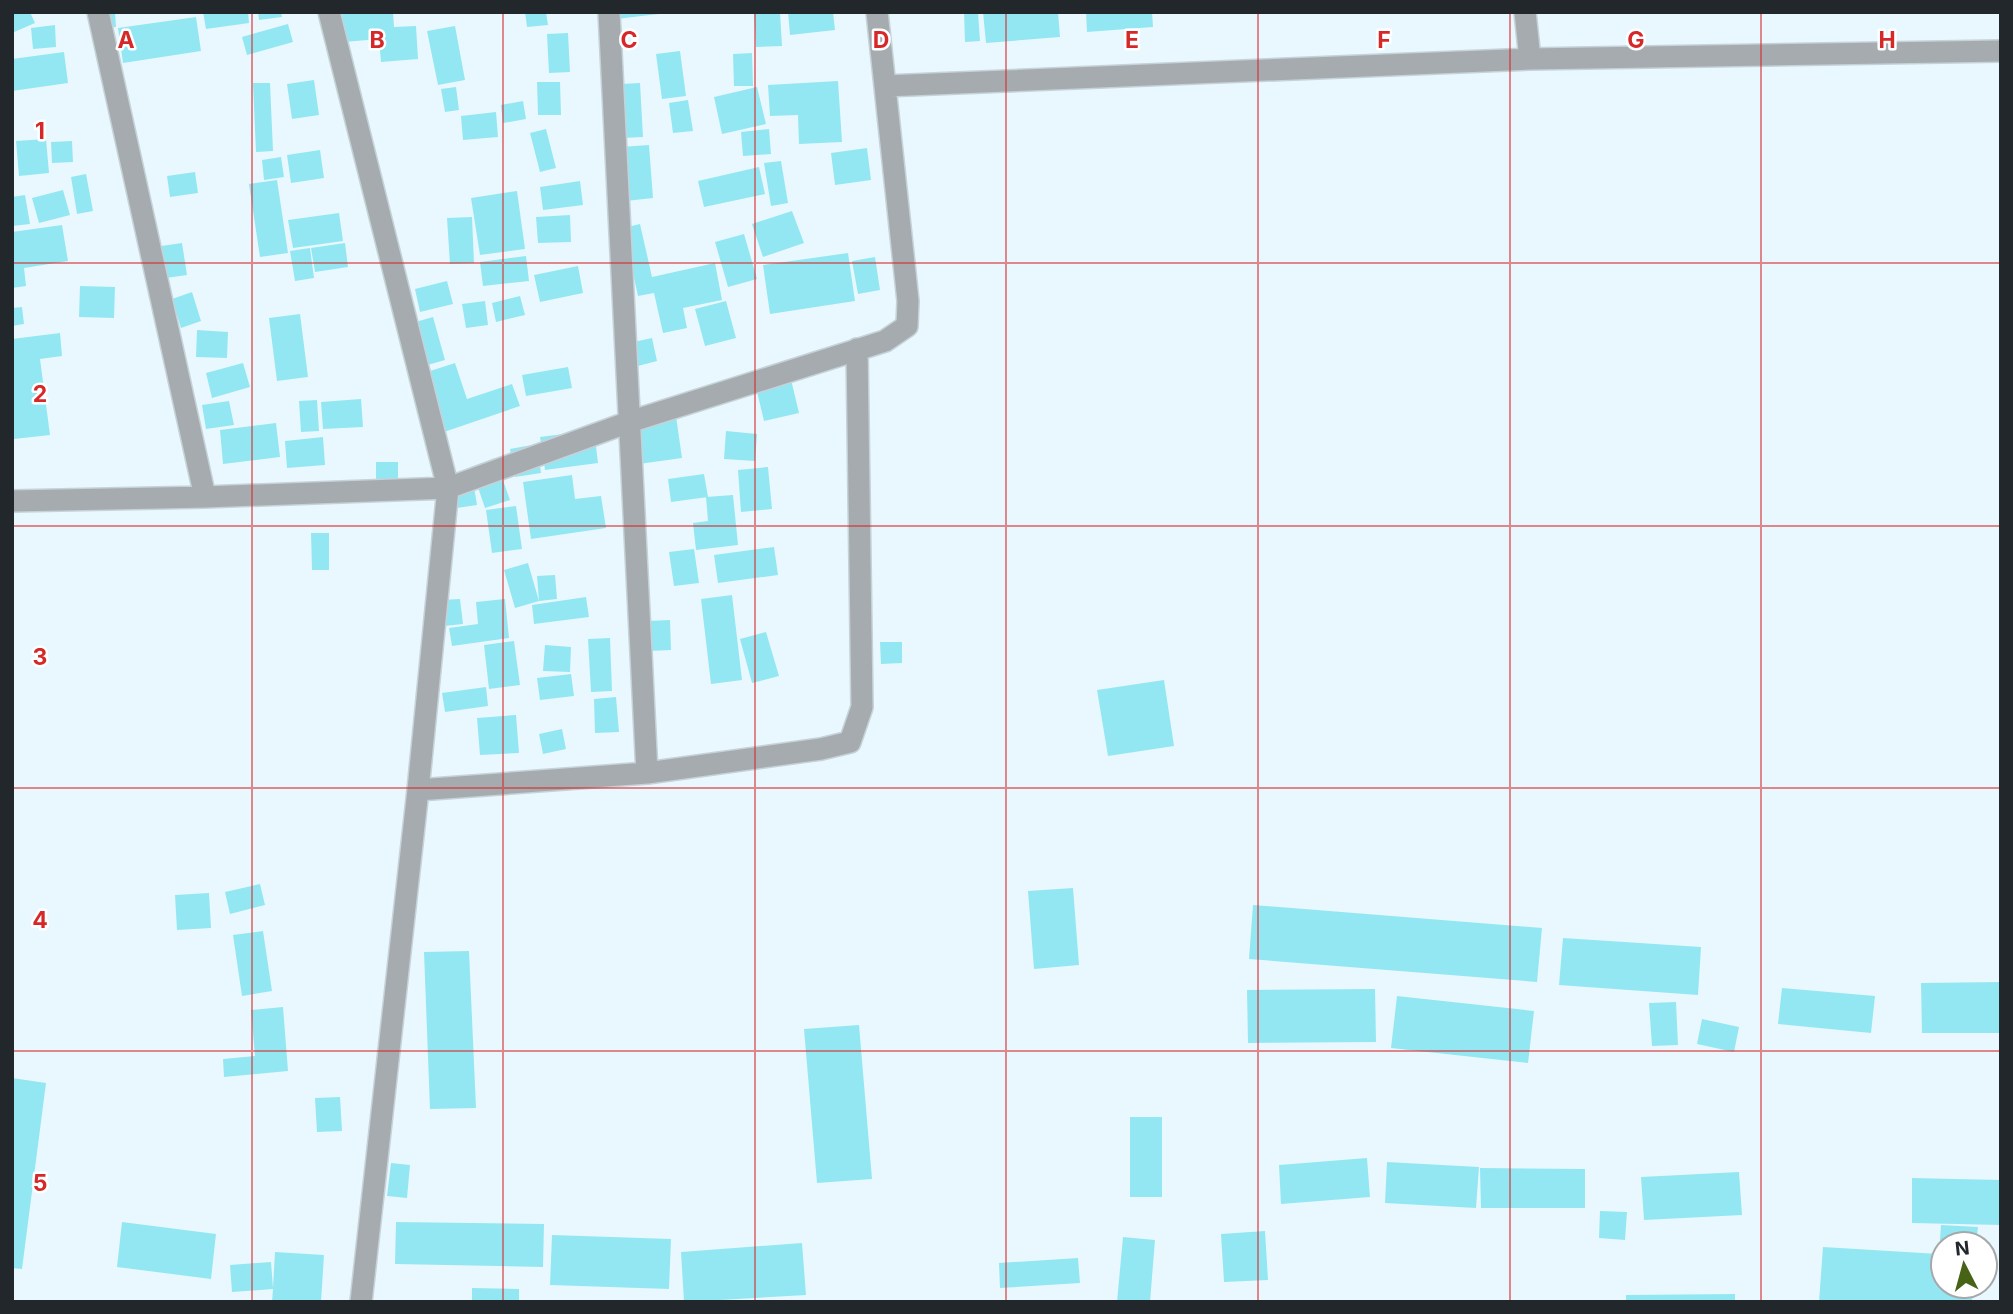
<svg xmlns="http://www.w3.org/2000/svg" width="2013" height="1314" font-family="Inter,sans-serif">
	<style>
		.building { fill: #93e7f2 }
		.lines { fill: none; stroke-linecap: round; stroke-linejoin: round }
		.street-casing { stroke: #c5d2d8; stroke-width: 24 }
		.street { stroke: #a6abb0; stroke-width: 21 }
		.grid { fill: none; stroke: #d62828; stroke-width: 2; stroke-opacity: 0.55 }
		.grid-label { font-size: 23px; text-anchor: middle; font-weight: bold; fill: #d62828; stroke: #fff; stroke-width: 5; stroke-linejoin: round; paint-order: stroke }
	</style>
	<rect width="100%" height="100%" fill="#e9f8fe"/>
	<path class="building" d="M12,12H30L35,23L12,33Z
		M91,12H115L116,27L93,29Z
		M203,12H248L249,23L206,29Z
		M258,12H281L282,17L259,20Z
		M325,12H355V14L393,12L394,27L416,26L418,59L381,62L379,39L344,42L342,14L325,16Z
		M525,12H546L548,25L527,27Z
		M615,12H659V14L616,19Z
		M754,12H780L782,46L756,47Z
		M788,12H833L835,30L790,35Z
		M964,12H978L980,41L965,42Z
		M983,12H1058L1060,37L986,43Z
		M1086,12H1152L1153,27L1087,32Z
		M196,17L201,51L123,63L118,28Z
		M288,24L293,42L247,55L242,37Z
		M55,25L56,47L33,49L31,28Z
		M455,26L465,80L438,85L427,31Z
		M568,33L570,72L549,73L547,34Z
		M680,51L686,96L662,99L656,54Z
		M64,52L68,83L12,91V59Z
		M752,53L753,86H734L733,54Z
		M314,80L319,115L292,119L287,84Z
		M838,81L842,142L799,144L798,115L770,116L768,85Z
		M537,82H560L561,115H538Z
		M253,83H270L273,151L256,152Z
		M640,83L643,137L623,138L620,84Z
		M456,87L459,110L445,112L441,89Z
		M757,87L766,124L722,134L714,97Z
		M688,100L693,131L673,133L669,103Z
		M523,101L526,119L503,123L501,105Z
		M496,112L498,137L463,140L461,116Z
		M546,129L556,168L540,172L530,133Z
		M769,129L771,154L743,156L741,132Z
		M46,139L49,173L19,176L16,141Z
		M72,141L73,162L52,163L51,142Z
		M649,145L653,198L626,201L621,147Z
		M867,148L871,180L835,185L831,153Z
		M320,150L324,178L291,183L287,155Z
		M281,157L284,177L264,180L262,160Z
		M781,161L788,203L771,206L764,163Z
		M759,167L765,194L704,207L698,181Z
		M195,172L198,193L170,197L167,176Z
		M86,174L93,211L77,214L71,177Z
		M277,180L288,253L260,257L249,184Z
		M580,181L583,205L543,210L540,187Z
		M63,190L70,215L39,223L32,198Z
		M517,191L525,249L480,255L471,198Z
		M25,195L30,224L12,226V197Z
		M792,211L804,243L763,257L752,224Z
		M339,213L343,241L293,248L288,220Z
		M570,215L571,242L538,243L536,217Z
		M472,217L474,263L450,264L447,218Z
		M640,224L652,277L715,263L722,300L683,308L687,328L663,333L654,293L638,296L623,228Z
		M62,225L68,261L24,268L26,286L12,288V232Z
		M744,234L757,279L728,287L715,242Z
		M182,243L187,275L166,278L161,246Z
		M345,243L348,267L315,272L311,248Z
		M310,248L314,278L295,281L290,251Z
		M848,253L855,301L770,314L763,265Z
		M526,256L529,281L483,286L480,262Z
		M875,257L880,290L858,294L852,261Z
		M578,266L583,293L540,302L534,275Z
		M447,281L453,304L420,312L415,289Z
		M80,286L115,287L114,318L79,317Z
		M192,292L201,321L181,328L172,299Z
		M520,296L525,315L496,322L492,303Z
		M485,301L488,325L466,328L462,304Z
		M726,301L736,338L705,346L695,309Z
		M22,307L24,324L12,326V308Z
		M300,314L308,377L277,381L269,318Z
		M433,317L445,360L424,366L412,323Z
		M197,330L228,332L227,358L196,357Z
		M60,333L62,356L40,359L50,435L14,439L12,426V339Z
		M652,338L657,361L634,367L629,343Z
		M243,363L250,387L212,398L206,373Z
		M455,363L467,399L512,384L520,406L444,432L424,373Z
		M568,367L572,388L526,396L522,375Z
		M789,371L799,413L764,421L754,379Z
		M361,399L363,427L323,429L321,402Z
		M317,400L319,431L301,432L299,401Z
		M229,401L234,425L206,429L202,405Z
		M674,402L682,458L639,464L632,407Z
		M276,423L280,457L223,464L220,430Z
		M594,430L598,463L545,470L540,437Z
		M726,431L757,434L755,461L724,459Z
		M323,437L325,465L287,468L285,441Z
		M537,444L541,473L515,477L510,449Z
		M495,458L510,500L485,508L471,467Z
		M376,462H398V481L376,482Z
		M768,467L772,509L741,512L738,470Z
		M472,474L477,505L443,510Z
		M704,474L708,497L671,502L668,479Z
		M572,475L575,499L601,496L606,528L531,539L523,482Z
		M733,495L738,545L696,550L693,523L708,521L706,497Z
		M516,506L522,549L492,553L486,510Z
		M311,533H329V570H312Z
		M774,547L778,575L718,583L714,555Z
		M694,549L699,583L674,586L669,552Z
		M528,563L539,601L515,608L504,570Z
		M555,575L557,599L539,601L537,576Z
		M732,595L742,680L711,684L701,599Z
		M586,597L589,617L534,624L532,605Z
		M460,599L463,624L444,626L441,600Z
		M505,599L509,638L452,646L449,628L478,624L476,602Z
		M670,620L671,650L649,651L647,621Z
		M766,632L779,676L752,683L740,639Z
		M610,638L612,691L591,692L588,639Z
		M514,641L520,685L489,689L484,645Z
		M880,642H902V663L881,664Z
		M545,645L571,647L570,672L543,671Z
		M571,674L574,696L540,700L537,678Z
		M1164,680L1174,746L1108,756L1097,690Z
		M486,687L488,706L445,712L442,693Z
		M616,697L619,732L595,733L594,699Z
		M516,715L519,753L480,755L477,718Z
		M562,729L566,749L543,754L539,734Z
		M260,884L265,905L230,914L225,892Z
		M1073,888L1079,965L1034,969L1028,891Z
		M209,893L211,928L177,930L175,895Z
		M1253,905L1542,928L1537,982L1249,959Z
		M263,931L272,991L242,996L233,935Z
		M1563,938L1701,947L1698,995L1559,985Z
		M469,951L476,1108L430,1109L424,952Z
		M2001,982V1033H1922L1921,983Z
		M1782,988L1875,996L1871,1033L1778,1024Z
		M1375,989L1376,1042L1248,1043L1247,990Z
		M1397,996L1534,1011L1528,1063L1391,1048Z
		M1676,1002L1678,1045L1652,1046L1649,1003Z
		M283,1007L288,1071L224,1077L223,1059L255,1056L251,1010Z
		M1702,1019L1739,1027L1734,1052L1697,1044Z
		M859,1025L872,1179L817,1183L804,1029Z
		M12,1078L46,1083L22,1269L12,1268Z
		M340,1097L342,1131L317,1132L315,1098Z
		M1130,1117H1162V1197H1130Z
		M1367,1158L1370,1197L1281,1204L1279,1165Z
		M1387,1162L1479,1167L1476,1208L1385,1203Z
		M391,1163L410,1165L407,1198L387,1196Z
		M1480,1168L1585,1169V1208H1481Z
		M1739,1172L1742,1215L1644,1220L1641,1177Z
		M1912,1178L2001,1180V1225L1912,1223Z
		M1600,1211L1627,1212L1625,1240L1599,1238Z
		M122,1222L216,1234L211,1279L117,1267Z
		M396,1222L544,1224L543,1267L395,1264Z
		M1941,1225L1978,1227L1976,1244H1943V1286H1973L1972,1302H1819L1823,1247L1939,1254Z
		M1265,1231L1268,1280L1224,1282L1221,1234Z
		M552,1235L671,1239L669,1289L550,1285Z
		M1123,1237L1155,1240L1150,1302H1117Z
		M802,1243L806,1295L684,1302L681,1252Z
		M275,1252L324,1255L321,1302H272L273,1289L232,1292L230,1265L271,1262L273,1288Z
		M1078,1258L1080,1283L1000,1288L999,1263Z
		M472,1288L519,1289V1302H472Z
		M1735,1294V1302H1626V1295Z"/>
	<g class="lines">
		<defs>
			<path id="street" d="M98,12L205,497
				M329,12L448,488L418,790L361,1302
				M609,12L647,773
				M1525,12L1530,59
				M885,86L1530,59L2001,51
				M12,501L205,497L448,488L629,422L885,341L907,326L908,301L877,12
				M418,790L647,773L821,749L850,742L862,707L857,349"/>
		</defs>
		<use href="#street" class="street-casing"/>
		<use href="#street" class="street"/>
	</g>
	<path class="grid" d="M252,12V1302M503,12V1302M755,12V1302M1006,12V1302M1258,12V1302M1510,12V1302M1761,12V1302M12,263H2001M12,526H2001M12,788H2001M12,1051H2001"/>
	<g class="grid-label">
		<text x="126" y="48">A</text>
		<text x="377" y="48">B</text>
		<text x="629" y="48">C</text>
		<text x="881" y="48">D</text>
		<text x="1132" y="48">E</text>
		<text x="1384" y="48">F</text>
		<text x="1636" y="48">G</text>
		<text x="1887" y="48">H</text>
		<text x="40" y="139">1</text>
		<text x="40" y="402">2</text>
		<text x="40" y="665">3</text>
		<text x="40" y="928">4</text>
		<text x="40" y="1191">5</text>
	</g>
	<rect width="2013" height="1314" fill="none" stroke="#21272a" stroke-width="28"/>
	<g transform="translate(1964 1265) rotate(354)"><circle r="33" fill="#ffffff" stroke="#a6a9aa" stroke-width="2"/>
	<path d="M0-5L12 26L0 18L-12 26Z" fill="#466316"/>
	<text y="-10" font-size="19" font-weight="bold" text-anchor="middle" fill="#21272a">N</text>
	</g>
</svg>
